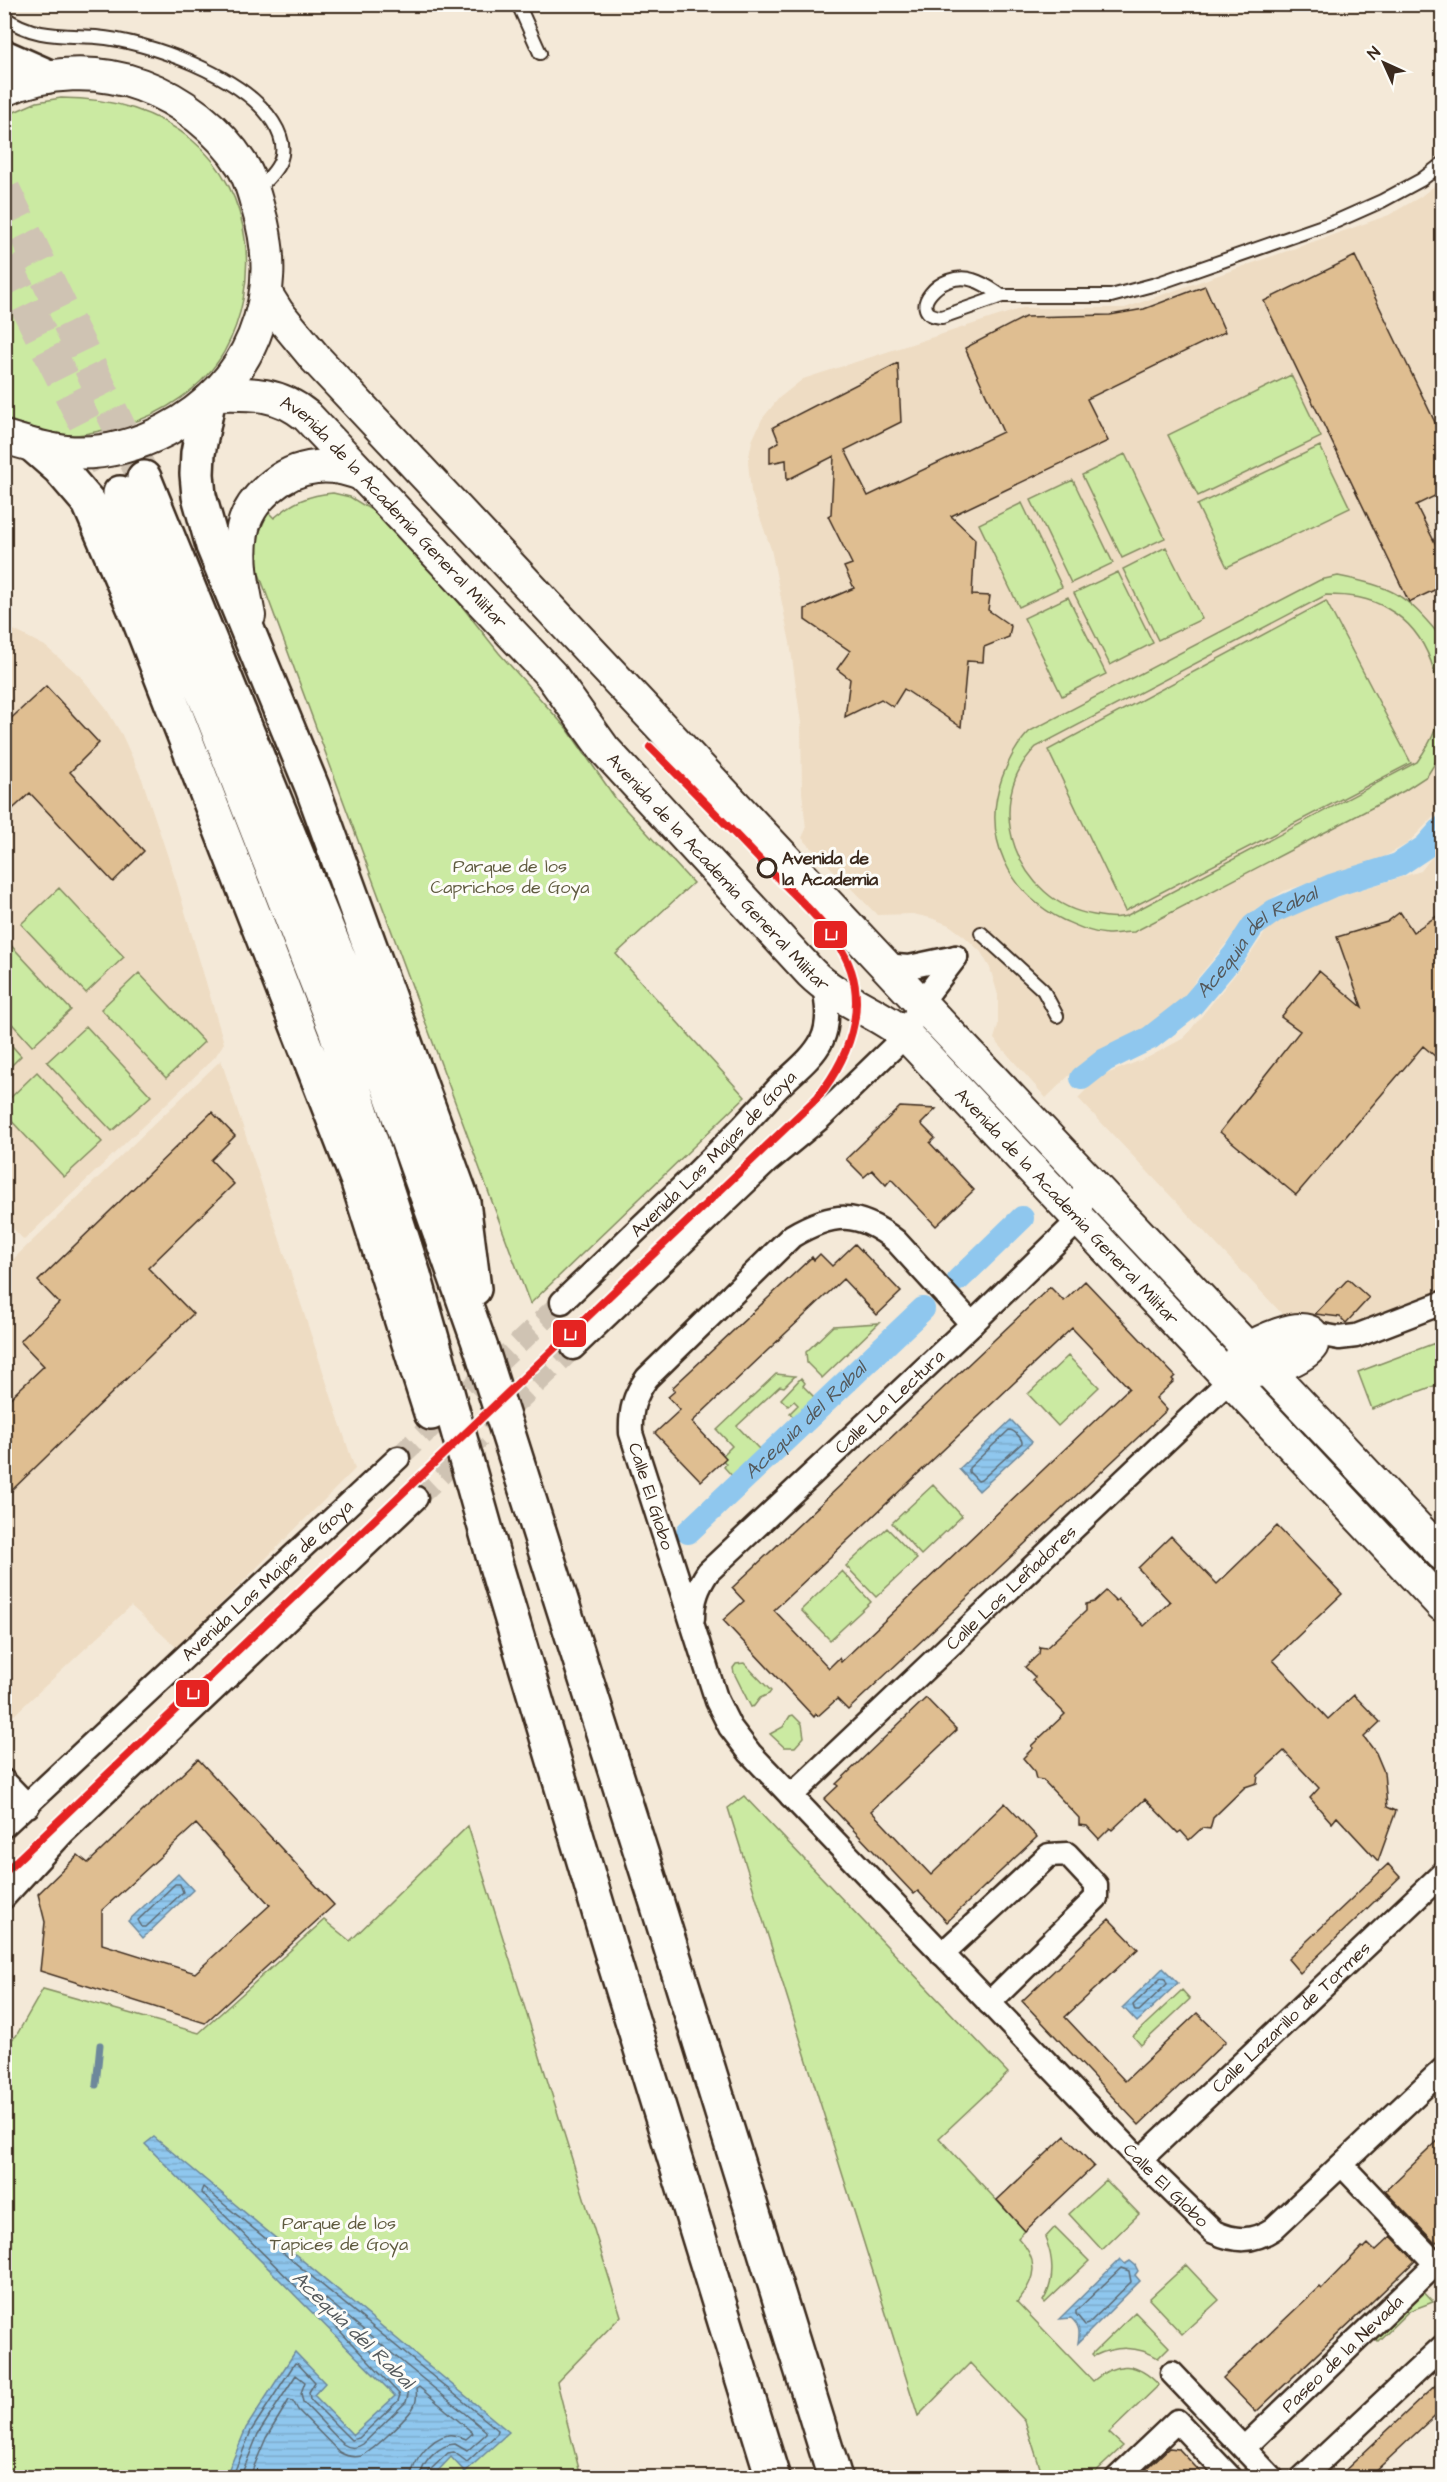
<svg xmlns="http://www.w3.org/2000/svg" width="1447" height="2482" font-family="'Architects Daughter',sans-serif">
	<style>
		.built { fill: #eedcc3 }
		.green { fill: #cbeaa2; stroke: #838a60; stroke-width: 1.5; fill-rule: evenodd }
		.water { fill: url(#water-rules); stroke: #6d889b; stroke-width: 1.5 }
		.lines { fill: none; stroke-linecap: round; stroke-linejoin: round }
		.shore { stroke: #5d6971; stroke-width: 1.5 }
		.stream { stroke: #6d889b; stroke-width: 7 }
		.canal { stroke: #8fc7ee; stroke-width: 24 }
		.building { fill: #dfbe91; stroke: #3b2a1e; stroke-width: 1.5; fill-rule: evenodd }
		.street-tunnel { stroke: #cfc3b3; stroke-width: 22; stroke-dasharray: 22 11; stroke-linecap: butt }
		.highway-tunnel { stroke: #cfc3b3; stroke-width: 33; stroke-dasharray: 33 16; stroke-linecap: butt }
		.lane-casing { stroke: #3b2a1e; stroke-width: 16 }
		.street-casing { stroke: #3b2a1e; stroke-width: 27 }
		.secondary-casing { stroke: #3b2a1e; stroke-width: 36 }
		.highway-casing { stroke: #3b2a1e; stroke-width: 38 }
		.lane { stroke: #fdfcf7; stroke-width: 12 }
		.street { stroke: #fdfcf7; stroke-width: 22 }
		.secondary { stroke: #fdfcf7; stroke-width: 32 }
		.highway { stroke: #fdfcf7; stroke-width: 33 }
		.tram-1-casing { stroke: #fdfcf7; stroke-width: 12 }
		.tram-1 { stroke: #e52422; stroke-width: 8 }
		.stop-dot { fill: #fdfcf7; stroke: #3b2a1e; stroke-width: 3 }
		.labels { text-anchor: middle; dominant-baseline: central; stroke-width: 6; stroke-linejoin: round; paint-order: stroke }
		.street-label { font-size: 18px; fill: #3b2a1e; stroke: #fdfcf7 }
		.stop-label { font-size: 18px; font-weight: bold; fill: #3b2a1e; stroke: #fdfcf7; text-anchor: start }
		.park-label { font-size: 18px; fill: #5f5a3f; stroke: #fdfcf7 }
		.water-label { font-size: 20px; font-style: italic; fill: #54595c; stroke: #fdfcf7 }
		.line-badge { stroke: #fdfcf7; stroke-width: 2 }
		.badge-label { font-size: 16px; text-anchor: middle; font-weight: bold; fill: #fff }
	</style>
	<defs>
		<pattern id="water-rules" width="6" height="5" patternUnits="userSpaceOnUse" patternTransform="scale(1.5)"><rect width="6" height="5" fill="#8fc7ee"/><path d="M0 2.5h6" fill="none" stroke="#7cabcc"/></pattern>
	</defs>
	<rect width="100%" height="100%" fill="#f4e9d8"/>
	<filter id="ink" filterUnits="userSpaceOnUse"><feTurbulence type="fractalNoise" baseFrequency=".0167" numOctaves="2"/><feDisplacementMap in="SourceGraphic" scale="12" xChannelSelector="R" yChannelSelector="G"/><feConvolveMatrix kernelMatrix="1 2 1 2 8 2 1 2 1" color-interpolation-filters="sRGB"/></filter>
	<g filter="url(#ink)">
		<path class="built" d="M1442,180V808L1407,844L1373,863L1284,891L1253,911L1195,981L1180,1004L1148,1031L1081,1064L1046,1098L994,1039L998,1025V995L990,968L981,952L964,936L949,925L931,918L913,914L877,915L802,838L806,829L802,792L801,723L790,643L771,549L751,492L748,462L752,441L762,419L779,398L803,379L1023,308H1125L1389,215L1420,197Z
			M4,625L45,646L81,677L104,705L122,735L142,779L176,881L224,1043L215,1057L24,1240L4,1219Z
			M1442,844V1290L1349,1326L1286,1318L1078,1098L1099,1077L1149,1057L1184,1038L1245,962L1271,924L1317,903L1421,871Z
			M221,1060L355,1469L177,1648L131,1606L14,1715L5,1706V1267Z"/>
		<path class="green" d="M61,98C110,98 154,109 192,140C254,191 261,285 224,352C204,387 162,415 124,425C108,429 91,434 75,435C52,435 26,426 4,418L5,116L37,102Z
			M1291,375L1321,437L1198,496L1168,435Z
			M1320,446L1350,508L1227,567L1197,505Z
			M1125,454L1165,538L1122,558L1082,475Z
			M1073,480L1113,563L1071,583L1031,500Z
			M333,493L350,497L383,517L445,585L499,653L568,730L616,799L693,883L616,954L745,1097L530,1304L258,571L255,543L268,512L274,518C293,502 308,495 333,493Z
			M1022,503L1062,587L1019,607L979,524Z
			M1166,547L1202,619L1158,640L1123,569Z
			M1118,572L1153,643L1110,665L1074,593Z
			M1338,576C1393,587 1404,593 1440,636L1442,642V752L1427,776L1404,791L1134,932C1125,932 1116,934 1107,934C1091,933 1077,926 1063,920C1009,893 981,837 1002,778C1009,760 1016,745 1030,731L1320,580ZM1326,595C1348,595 1369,597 1388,609C1429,632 1446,686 1435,730C1431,742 1424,752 1417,762L1126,916C1116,919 1104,917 1094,915C1017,903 980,803 1036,747Z
			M1068,597L1106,674L1062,696L1024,618Z
			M1326,601L1411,763L1125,911L1048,750Z
			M59,888L124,957L86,993L21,924Z
			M6,940L71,1010L32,1046L5,1016Z
			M139,973L204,1042L166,1078L101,1009Z
			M86,1026L151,1096L112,1131L47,1062Z
			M5,1038L21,1056L5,1072Z
			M37,1072L102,1142L64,1177L5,1114V1103Z
			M879,1323L822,1378L807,1363L806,1352L833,1326Z
			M1435,1343L1442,1364V1383L1372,1409L1358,1372Z
			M1068,1356L1099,1387L1058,1426L1028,1394Z
			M776,1374L795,1376L784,1387L780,1386L737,1426L760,1450L733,1477L724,1467L726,1464L723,1460V1455L732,1446L717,1430Z
			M801,1378L805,1383L803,1386L815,1398L794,1418L790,1413L798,1405L794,1401L788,1406L781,1399Z
			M933,1485L962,1516L921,1555L892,1523Z
			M887,1528L917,1559L876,1597L846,1566Z
			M842,1571L871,1602L830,1640L801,1610Z
			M744,1663L771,1691L769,1694L760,1698L754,1706L751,1707L734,1673L733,1668L736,1664Z
			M793,1715L802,1724L804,1737L795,1747H784L770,1734L783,1727L790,1716Z
			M744,1796L1008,2073L939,2138L1025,2231L1018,2238C1040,2260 1036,2280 1017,2302L1093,2381C1117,2360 1137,2362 1159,2385L1109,2433L1123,2446L1090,2477H1043L1025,2421L970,2363L918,2416L728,1808Z
			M468,1826L621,2316L557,2382L581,2477L5,2478V2045L16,2036L43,1989L199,2033L324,1920L350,1941Z
			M1182,1990L1190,1999L1141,2045L1133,2036Z
			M1106,2180L1139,2214L1102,2250L1069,2214Z
			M1055,2227L1089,2261L1045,2303L1043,2301C1055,2282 1054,2258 1045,2238Z
			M1186,2265L1219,2300L1182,2334L1149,2299Z
			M1420,2288L1433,2302L1409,2311L1378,2341L1371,2335Z
			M1135,2312L1169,2347L1158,2358C1138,2345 1115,2346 1094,2356L1092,2354Z"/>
		<path class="water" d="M1011,1420L1032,1442L979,1491L959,1469Z
			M178,1874L193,1890L143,1938L128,1921Z
			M1163,1968L1178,1983L1137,2022L1123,2007Z
			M154,2137L509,2432L465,2472L451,2457L432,2477H226L246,2428L295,2352L325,2383L314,2395L353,2435L395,2396L145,2144Z
			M1120,2259L1125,2264L1130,2261L1135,2265L1138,2271L1135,2275L1140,2281L1078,2343C1080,2332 1080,2326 1071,2318L1059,2319Z"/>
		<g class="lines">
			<path class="shore" d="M1009,1430C1014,1430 1022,1438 1022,1443L981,1480L978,1481L969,1472V1468Z
				M175,1884H180L183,1892L146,1927H142L138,1920Z
				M1161,1978L1165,1979L1167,1984L1139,2011H1135L1133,2005Z
				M1121,2268L1129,2271L1131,2282L1088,2324L1085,2325L1076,2314V2311Z
				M232,2478L251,2431L295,2363L298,2364L315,2382L309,2392L310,2399L351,2440L359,2438L398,2401L400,2395L325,2315L201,2192L203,2187L498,2430L497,2434L467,2462L454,2452L448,2453L429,2471L428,2478
				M240,2478L258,2434L296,2375L305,2382L301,2393L303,2402L343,2444C350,2449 356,2449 363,2444L406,2402L408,2395L405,2387L324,2304L326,2299L486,2431V2434L467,2451L455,2444C440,2444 421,2463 420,2478
				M249,2478L266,2438L289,2400L293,2401L298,2410L339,2452C346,2456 353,2458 361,2456C372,2452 407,2418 413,2408C417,2402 417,2396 416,2389L419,2387L473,2433L466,2439C460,2437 455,2434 448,2435C431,2438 412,2462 411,2478"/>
			<path class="stream" d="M96,2085L100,2045"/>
			<g class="canal">
				<path id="s1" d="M1082,1078L1105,1060L1150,1038L1191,1006L1234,955L1253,926L1274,911L1331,886L1398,865L1425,847L1442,828"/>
				<path d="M959,1279L1022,1218"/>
				<path id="s2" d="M688,1532L923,1309"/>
			</g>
		</g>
		<path class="building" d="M1355,256L1443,439V492L1416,505L1443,559V586L1409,602L1264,301Z
			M1205,286L1225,332L1087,399L1108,441L951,516L975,539L972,595L990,596L988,610L1011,626L1009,637L984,647L983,662L967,661L961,727L904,689L893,707L881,699L845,717L850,679L837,669L850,651L805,620V609L854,588L844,567L852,564L828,516L831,514L834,456L787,480L786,460L770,463V447L779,442L773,427L898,363L901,422L845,450L868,496L1003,432L965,348L1025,317L1110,315L1144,309Z
			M46,686L99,743L70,772L144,851L113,882L30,793L4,817V725Z
			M1400,912L1413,932L1443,912V1063L1423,1046L1296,1195L1220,1132L1300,1031L1281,1017L1319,971L1362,1007L1337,937L1387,922Z
			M900,1107L936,1109L921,1124L935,1138L930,1143L974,1190L936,1226L891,1179L886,1185L872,1170L864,1177L846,1159Z
			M212,1112L235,1136L211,1160L234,1184L148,1268L193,1314L4,1498V1404L44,1366L20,1341L59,1303L38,1281Z
			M855,1244L901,1292L877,1315L843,1279L692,1422L726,1458L701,1481L655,1433L680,1410L668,1397L675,1391L672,1388L812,1257L814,1260L820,1254L832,1266Z
			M1348,1279L1369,1298L1346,1323L1340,1317L1315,1314Z
			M1085,1281L1175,1376L1172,1379L1174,1381L1156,1398L1167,1410L848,1710L837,1699L818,1716L816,1714L814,1717L723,1620L744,1601L732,1588L1050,1287L1064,1301ZM1072,1328L1129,1388L841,1662L839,1658L829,1668L774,1610Z
			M1277,1526L1342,1594L1273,1660L1328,1719L1354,1695L1380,1722L1364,1737L1376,1753L1384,1772L1387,1807L1396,1811L1378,1861L1337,1817L1332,1823L1310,1798L1319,1788L1284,1751L1258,1775L1257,1783L1245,1787L1213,1818L1210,1829L1202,1828L1189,1840L1181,1831L1178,1833L1145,1799L1112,1830L1110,1828L1099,1839L1087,1826L1079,1825V1818L1043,1780L1036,1779L1034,1771L1023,1758L1033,1748L1031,1746L1065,1714L1032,1680L1035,1677L1025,1667L1039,1654L1040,1647L1046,1648L1086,1611V1604L1094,1602L1106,1591L1116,1601L1118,1599L1144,1626L1170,1602L1138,1568L1171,1536L1217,1584Z
			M926,1698L957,1730L871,1811L931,1875L1005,1803L1037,1837L947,1922L918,1891L914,1894L824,1799L838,1786L836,1784Z
			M198,1759L334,1905L205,2023L40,1971L45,1922L38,1894L78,1855L88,1863ZM196,1824L270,1905L195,1973L102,1944V1910Z
			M1388,1864L1400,1877L1300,1973L1288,1959Z
			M1109,1919L1138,1949L1065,2017L1125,2081L1197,2013L1226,2041L1139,2125L1022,2001Z
			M1065,2136L1094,2166L1025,2231L997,2200Z
			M1443,2136V2236L1435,2243L1385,2191Z
			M1391,2236L1415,2261L1256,2412L1223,2378L1319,2287L1321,2289L1362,2247L1364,2248L1368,2244L1375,2251Z
			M1443,2378V2408L1368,2478H1337Z
			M1169,2448L1179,2449L1206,2478H1137Z"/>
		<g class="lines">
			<path class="street-tunnel" d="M398,1458L562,1302
				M416,1498L573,1348"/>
			<path class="highway-tunnel" d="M4,190L144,478
				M4,261L120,493"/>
			<defs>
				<path id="lane" d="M518,4L540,53
					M4,17C33,38 62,35 96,37C148,41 244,76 273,122C293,153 279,170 255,191
					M1002,296C993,290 984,283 973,280C939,269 904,315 942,317L1002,296H1111L1156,284L1337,221L1382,201L1421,180L1442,164
					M981,933L1043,990L1057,1016"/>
				<g id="street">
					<path d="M883,965L909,967L956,957"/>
					<path id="s3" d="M562,1302C634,1232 709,1165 776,1090C791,1074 812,1060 822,1040C830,1023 827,1003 824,986"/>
					<path id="s4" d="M972,1324L896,1241C858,1210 833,1212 792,1236L647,1378C634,1396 630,1411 631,1433L717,1701L730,1727L750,1753L1140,2160L1214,2232C1236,2242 1253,2242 1273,2229L1442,2070"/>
					<path d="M1311,1333L1339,1338L1356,1336L1442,1303"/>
					<path d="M573,1348L767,1162L819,1119L906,1035L920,1004L956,957"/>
					<path id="s5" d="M693,1618C693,1599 698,1587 708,1572L972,1324L1079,1220L1086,1176"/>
					<path d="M4,1781L28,1806"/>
					<path id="s6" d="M791,1796L1230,1380"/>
					<path id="s7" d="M4,1826L398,1458"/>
					<path d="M4,1897L63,1833L416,1498"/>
					<path d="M942,1954L1049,1855L1067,1854L1096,1885V1898L989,2003"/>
					<path id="s8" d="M1140,2160L1442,1874"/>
					<path d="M1342,2165L1436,2264"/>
					<path d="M1172,2373L1272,2478"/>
					<path id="s9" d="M1244,2448L1442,2258"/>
					<path d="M1117,2478L1177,2421L1231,2478"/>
					<path d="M1302,2478L1442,2347"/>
				</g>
				<g id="secondary">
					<path d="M4,90C46,71 98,69 141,85C182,100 219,129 242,165C250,177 254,194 258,208C286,298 250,386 166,430C135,446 101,455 66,452C45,450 25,443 4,437"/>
					<path d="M266,294L278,313L316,359C690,759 1065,1157 1442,1554"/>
					<path id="s10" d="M217,394C252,393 279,393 307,416L551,675L604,749L811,973C838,1000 876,1011 906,1035L1442,1605"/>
					<path d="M249,616C244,589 237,561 242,533C247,500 282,470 316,467C333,465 346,469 361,474"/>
					<path d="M1237,1366C1240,1360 1242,1353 1248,1350C1260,1341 1299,1323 1311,1333L1312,1345C1304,1358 1263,1374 1248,1371"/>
				</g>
				<path id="highway" d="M4,57L47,76
					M208,402L198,453L197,474L199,496L213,546L312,787L463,1202L474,1289
					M35,447L59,468L89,503L138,617L357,1179L431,1413
					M144,478L369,1032L482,1351L657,1903L835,2478
					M120,493L211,712L335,1029L414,1275L496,1566L609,1945L773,2478"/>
			</defs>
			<use href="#lane" class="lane-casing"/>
			<use href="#street" class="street-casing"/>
			<use href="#secondary" class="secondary-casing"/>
			<use href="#highway" class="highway-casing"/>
			<use href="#lane" class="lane"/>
			<use href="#street" class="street"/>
			<use href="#secondary" class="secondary"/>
			<use href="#highway" class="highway"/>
			<defs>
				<path id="tram-1" d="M4,1873L817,1098C853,1053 873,994 837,943C817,914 789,890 765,865C727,825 689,786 650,747"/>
			</defs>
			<use href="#tram-1" class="tram-1-casing"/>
			<use href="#tram-1" class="tram-1"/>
		</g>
	</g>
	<circle class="stop-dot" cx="767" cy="868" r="9"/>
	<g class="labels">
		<g class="street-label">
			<text stroke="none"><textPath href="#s10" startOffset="224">Avenida de la Academia General Militar</textPath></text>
			<text stroke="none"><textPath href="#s10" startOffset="710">Avenida de la Academia General Militar</textPath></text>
			<text stroke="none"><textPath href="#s3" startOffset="212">Avenida Las Majas de Goya</textPath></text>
			<text stroke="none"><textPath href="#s10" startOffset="1196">Avenida de la Academia General Militar</textPath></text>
			<text stroke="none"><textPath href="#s5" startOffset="298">Calle La Lectura</textPath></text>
			<text stroke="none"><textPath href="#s4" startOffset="554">Calle El Globo</textPath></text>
			<text stroke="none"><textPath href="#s7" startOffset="360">Avenida Las Majas de Goya</textPath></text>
			<text stroke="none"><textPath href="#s6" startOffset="303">Calle Los Leñadores</textPath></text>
			<text stroke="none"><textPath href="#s8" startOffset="208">Calle Lazarillo de Tormes</textPath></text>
			<text stroke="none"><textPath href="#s4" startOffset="1431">Calle El Globo</textPath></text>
			<text stroke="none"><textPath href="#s9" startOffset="136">Paseo de la Nevada</textPath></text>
		</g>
		<g class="stop-label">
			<text x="782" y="858">Avenida de<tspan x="782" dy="21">la Academia</tspan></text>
		</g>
		<g class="park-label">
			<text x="510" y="866">Parque de los<tspan x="510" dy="21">Caprichos de Goya</tspan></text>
			<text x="339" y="2223">Parque de los<tspan x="339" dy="21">Tapices de Goya</tspan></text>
		</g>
		<g class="water-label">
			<text stroke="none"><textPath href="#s1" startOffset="225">Acequia del Rabal</textPath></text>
			<text stroke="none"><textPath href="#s2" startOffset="162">Acequia del Rabal</textPath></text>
			<text transform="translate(353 2330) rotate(44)">Acequia del Rabal</text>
		</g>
	</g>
	<g class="line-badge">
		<rect x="813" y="920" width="35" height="29" rx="6" fill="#e52422"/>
		<rect x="552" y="1319" width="35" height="29" rx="6" fill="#e52422"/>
		<rect x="175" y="1679" width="35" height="29" rx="6" fill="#e52422"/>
	</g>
	<g class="badge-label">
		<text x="831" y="940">L1</text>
		<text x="570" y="1340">L1</text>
		<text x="193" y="1699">L1</text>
	</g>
	<rect width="1447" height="2482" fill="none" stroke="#fdfcf7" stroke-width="24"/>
	<rect x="12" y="12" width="1423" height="2458" fill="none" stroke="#3b2a1e" stroke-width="2" filter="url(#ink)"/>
	<g transform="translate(1384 63) rotate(315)" stroke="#fdfcf7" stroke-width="4.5" paint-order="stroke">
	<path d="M0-4.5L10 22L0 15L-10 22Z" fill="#3b2a1e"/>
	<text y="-9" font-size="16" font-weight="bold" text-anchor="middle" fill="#3b2a1e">N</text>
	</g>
</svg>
